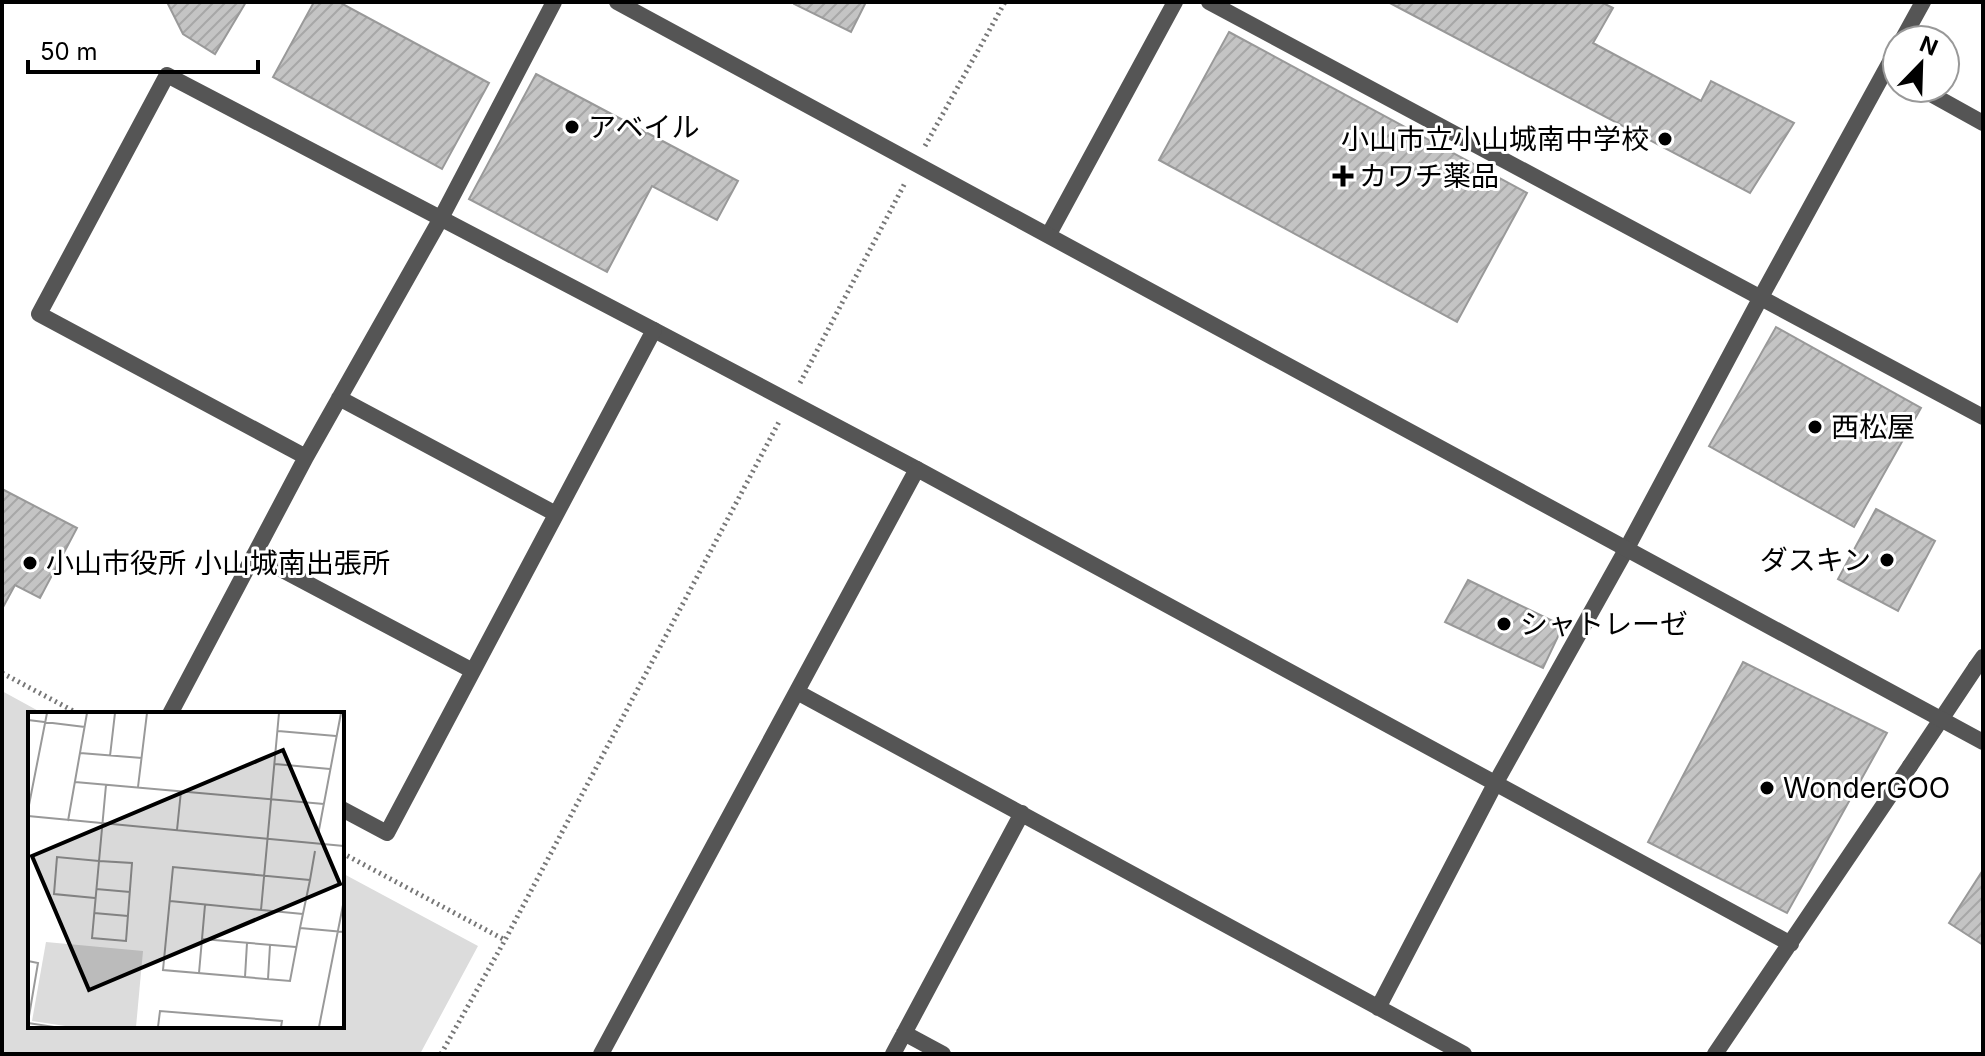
<svg xmlns="http://www.w3.org/2000/svg" width="1985" height="1056" font-family="Inter,'Noto Sans JP',sans-serif">
	<style>
		.green { fill: #dcdcdc }
		.building { fill: url(#building-hatch); stroke: #999; stroke-width: 2 }
		.lines { fill: none; stroke-linecap: round; stroke-linejoin: round }
		.path { stroke: #777; stroke-width: 5; stroke-dasharray: 2 4; stroke-linecap: butt }
		.service { stroke: #555; stroke-width: 16 }
		.minor { stroke: #555; stroke-width: 16 }
		.tertiary { stroke: #555; stroke-width: 16 }
		.poi-dot { fill: #000; stroke: #fff; stroke-width: 3 }
		.labels { text-anchor: middle; dominant-baseline: central; stroke-width: 6; stroke-linejoin: round; paint-order: stroke }
		.poi-label { font-size: 28px; fill: #000; stroke: #fff; text-anchor: start }
		.inset-road { fill: none; stroke: #999; stroke-width: 2 }
		.view { fill: #000; fill-opacity: 0.15; stroke: #000; stroke-width: 4 }
		.inset-edge { fill: none; stroke: #000; stroke-width: 4 }
	</style>
	<defs>
		<pattern id="building-hatch" width="6" height="6" patternUnits="userSpaceOnUse" patternTransform="scale(2)"><rect width="6" height="6" fill="#c4c4c4"/><path d="M-1 1l2-2M0 6l6-6M5 7l2-2" fill="none" stroke="#a7a7a7"/></pattern>
	</defs>
	<rect width="100%" height="100%" fill="#fff"/>
	<path class="green" d="M2,691L44,714H30V1026H342V873L478,946L420,1054H2Z"/>
	<path class="building" d="M167,2H246L215,54L183,34Z
		M314,2H339L489,83L442,169L273,77Z
		M794,2H866L851,32L794,4Z
		M1388,2H1601L1613,8L1593,43L1701,101L1711,81L1794,123L1750,193Z
		M1229,32L1527,193L1457,322L1159,160Z
		M536,74L738,181L717,220L652,186L607,272L469,199Z
		M1776,327L1921,408L1854,527L1709,446Z
		M2,489L77,528L40,598L15,585L2,609Z
		M1876,509L1935,541L1898,611L1838,579Z
		M1468,580L1563,626L1543,668L1445,622Z
		M1743,662L1887,733L1787,913L1648,842Z
		M1983,870V945L1949,923Z"/>
	<g class="lines">
		<path class="path" d="M925,146L1005,2
			M800,383L905,183
			M2,673L79,714
			M342,853L505,940
			M441,1054L505,940L780,420"/>
		<path class="service" d="M654,330L917,469
			M1910,766L1976,667"/>
		<path class="minor" d="M1209,2L1983,417
			M1902,40L1923,2
			M1920,88L1983,123
			M1049,234L1175,2
			M339,398L556,514
			M306,457L39,314L167,75L654,330L387,833L342,809
			M254,555L473,671
			M1976,667L1983,657
			M797,692L1464,1054
			M170,714L306,457L440,220L554,2
			M1378,1008L1495,784L1627,548L1761,297L1897,49
			M904,1033L943,1054
			M601,1054L917,469L1791,944
			M893,1054L1022,813
			M1715,1054L1910,766"/>
		<path class="tertiary" d="M617,2L1983,742"/>
	</g>
	<g class="poi-dot">
		<circle cx="572" cy="127" r="8"/>
		<circle cx="1665" cy="139" r="8"/>
		<path d="M1339 164h8v8h8v8h-8v8h-8v-8h-8v-8h8z"/>
		<circle cx="1815" cy="427" r="8"/>
		<circle cx="1887" cy="560" r="8"/>
		<circle cx="30" cy="563" r="8"/>
		<circle cx="1504" cy="624" r="8"/>
		<circle cx="1767" cy="788" r="8"/>
	</g>
	<g class="labels">
		<g class="poi-label">
			<text x="588" y="127">アベイル</text>
			<text x="1649" y="139" text-anchor="end">小山市立小山城南中学校</text>
			<text x="1359" y="176">カワチ薬品</text>
			<text x="1831" y="427">西松屋</text>
			<text x="1871" y="560" text-anchor="end">ダスキン</text>
			<text x="46" y="563">小山市役所 小山城南出張所</text>
			<text x="1520" y="624">シャトレーゼ</text>
			<text x="1783" y="788">WonderGOO</text>
		</g>
	</g>
	<g transform="translate(28 712)">
		<rect width="316" height="316" fill="#fff"/>
		<path d="M18,230L115,239L108,315H44L4,309Z" fill="#dcdcdc"/>
		<path class="inset-road" d="M0,8L57,15M250,19L308,24M52,41L114,46M82,44L87,1M247,52L302,57M47,70L296,92M110,75L119,1M0,98L19,1M0,104L316,134M40,109L59,1M149,118L153,79M290,123L313,1M282,168L145,155L135,258L262,269L272,216L282,168L287,139M68,177L102,180M67,186L26,182L29,145L71,149L104,151L98,229L64,226L71,149L78,73M142,189L275,202M233,198L251,1M66,201L100,204M272,216L316,220M174,227L268,235M0,249L10,251L0,310M171,261L177,193M217,265L219,231M240,267L242,233M0,311L26,315M130,315L132,299L254,309L253,315M291,315L316,188"/>
		<path class="view" d="M255,38L312,172L61,278L4,144Z"/>
		<rect width="316" height="316" class="inset-edge"/>
	</g>
	<rect width="1985" height="1056" fill="none" stroke="#000000" stroke-width="8"/>
	<g transform="translate(1921 64) rotate(23)"><circle r="38" fill="#ffffff" stroke="#999999" stroke-width="2"/>
	<path d="M0-6L14 30L0 20L-14 30Z" fill="#000000"/>
	<text y="-12" font-size="22" font-weight="bold" text-anchor="middle" fill="#000000">N</text>
	</g>
	<path d="M28 60v12h230v-12" fill="none" stroke="#000000" stroke-width="4"/>
	<text x="40" y="60" font-size="24" fill="#000000" stroke="#ffffff" stroke-width="6" paint-order="stroke">50 m</text>
</svg>
